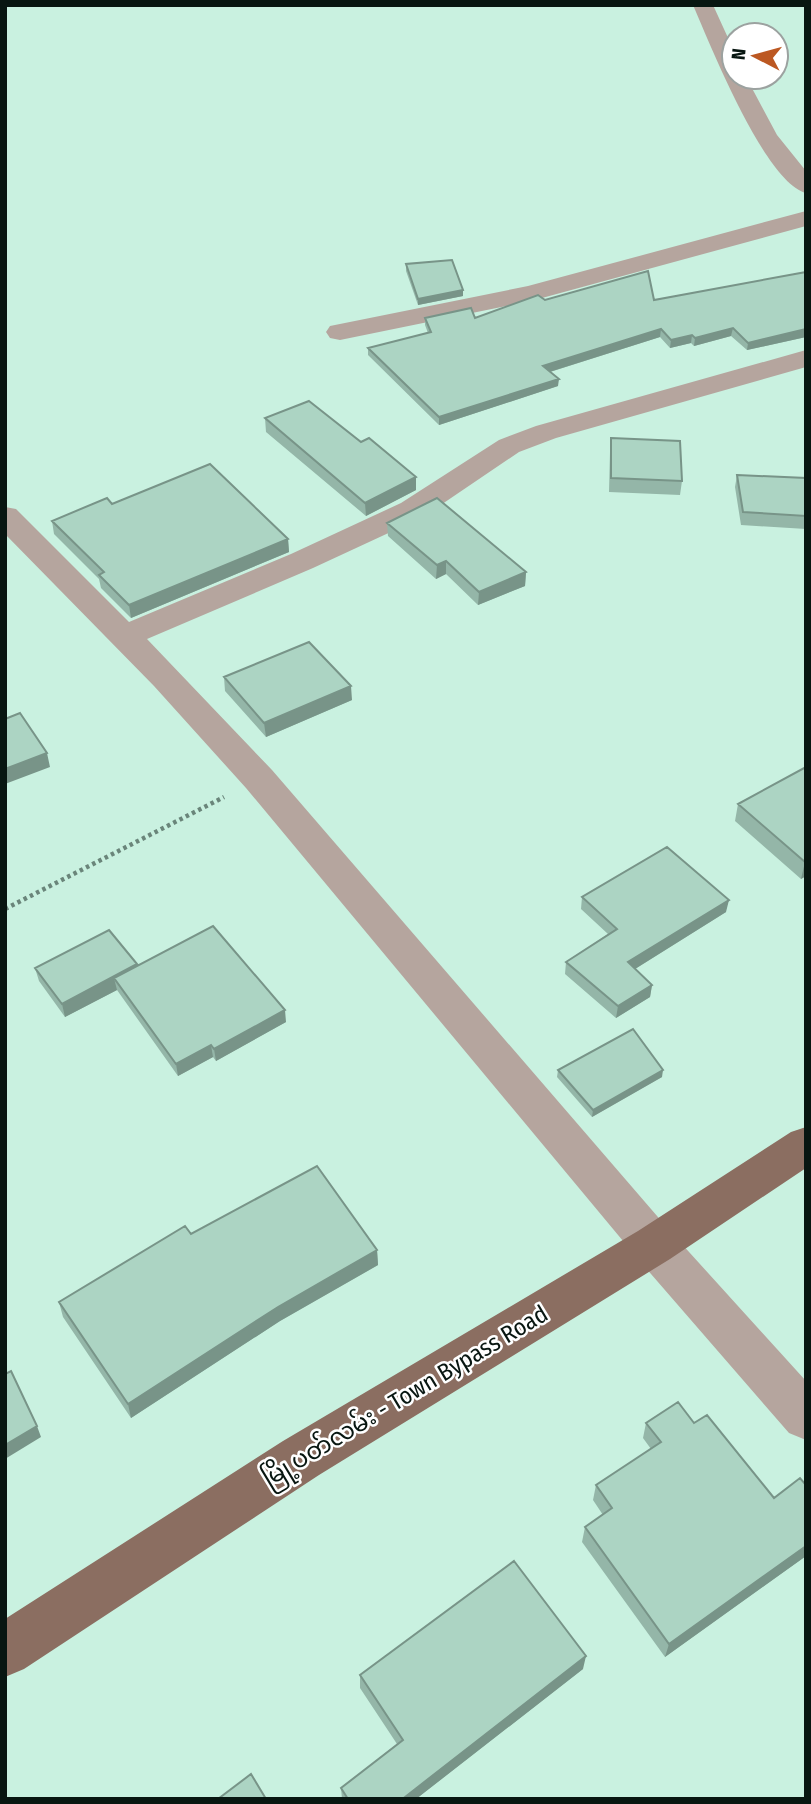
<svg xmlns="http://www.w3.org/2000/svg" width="811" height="1804" font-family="'Fira Sans Condensed','Noto Sans Myanmar',sans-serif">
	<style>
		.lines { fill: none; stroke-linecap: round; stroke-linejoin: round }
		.path { stroke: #6a857a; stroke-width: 4.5; stroke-dasharray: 3.5 3.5; stroke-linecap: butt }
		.minor { fill: #b5a59e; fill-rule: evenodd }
		.major { fill: #8b6e61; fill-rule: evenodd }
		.wall { fill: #94b6a8 }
		.shaded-wall { fill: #789488 }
		.building { fill: #acd4c3; stroke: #789488; stroke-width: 2 }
		.labels { text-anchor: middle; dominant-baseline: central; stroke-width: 5; stroke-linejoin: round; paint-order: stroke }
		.near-street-label { font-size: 24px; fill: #081611; stroke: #fff }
	</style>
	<rect width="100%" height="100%" fill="#c9f1e0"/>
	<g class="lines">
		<path class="path" d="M5,909L224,797"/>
		<path class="minor" d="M693,5H713L734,51V77H746L777,135L806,171V193C765,183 710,44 693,5Z
			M806,211V226L531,301L340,340L330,338L326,332L330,326L528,286Z
			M806,350V367L556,438L519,452L423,517L313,568L147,639L272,770L670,1231L806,1381V1440L789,1433L638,1259L246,788L154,686L5,534V507L16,509L129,622L291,554L401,503L499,440L536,426Z"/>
		<path class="major" d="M806,1127V1168L670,1259L319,1475L24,1669L5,1677V1619L283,1441L638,1231L791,1132Z"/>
	</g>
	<path class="wall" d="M406,264L463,296L418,305L406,271Z
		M806,272V337L747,350L731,336L694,346L691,343L670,348L660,337L550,372L558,386L439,425L368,355V348L428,333L425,325V318H475L545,300H654Z
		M265,418L361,442L416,477V490L366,516L266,432Z
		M611,438L682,481L680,495L609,492L610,452Z
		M737,475L806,478V529L741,525L735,487Z
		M112,504L288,539L289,552L131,618L101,588L99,579L54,534L52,521Z
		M387,523L526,572L525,586L478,605L446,574L436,579L388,536Z
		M224,677L352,700L266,737L225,691Z
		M806,767V876L801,879L735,821L738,804Z
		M582,897L726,912L635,969L652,985L650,997L616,1018L565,974L566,962L608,934L581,909Z
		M137,964L138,966L286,1022L216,1061L213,1057L178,1076L117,990L65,1017L39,981L35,968Z
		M558,1070L662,1077L592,1117L557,1077Z
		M191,1234L377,1250L378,1265L280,1321L131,1418L63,1317L59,1302Z
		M646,1423H694L774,1498L806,1485V1556L665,1657L582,1542L585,1527L603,1515L593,1500L596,1485L651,1449L643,1438Z
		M583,1669L416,1799H342L341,1788L397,1744L360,1688V1675Z"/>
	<path class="shaded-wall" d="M463,290V296L418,305V299Z
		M733,328L731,336L694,346L695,338Z
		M661,329L660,337L543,374V366Z
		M806,329V337L747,350L748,343Z
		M692,335L691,343L670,348L671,340Z
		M559,379L558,386L439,425V417Z
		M416,477V490L366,516L365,503Z
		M288,539L289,552L131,618L129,605Z
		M446,561V574L436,579L437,565Z
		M526,572L525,586L478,605L479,592Z
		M351,686L352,700L266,737L264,723Z
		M47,753L50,767L5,784V769Z
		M805,862L806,876L801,879Z
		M729,900L726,912L627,974L628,962Z
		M137,964L140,978H114L117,990L65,1017L62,1004Z
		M652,985L650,997L616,1018L618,1006Z
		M285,1010L286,1022L216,1061L214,1049Z
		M211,1045L213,1057L178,1076L176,1064Z
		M663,1070L662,1077L592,1117L593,1110Z
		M377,1250L378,1265L280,1321L131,1418L128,1404L278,1307Z
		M37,1426L41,1437L5,1459V1445Z
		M806,1546V1556L665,1657L669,1644Z
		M586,1656L583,1669L416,1799H405V1797Z"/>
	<path class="building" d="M452,260L463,290L418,299L406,264Z
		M648,271L654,300L806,272V329L748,343L733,328L695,338L692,335L671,340L661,329L543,366L559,379L439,417L368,348L431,332L425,318L471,308L475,318L538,295L545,300Z
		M309,401L361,442L369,438L416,477L365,503L265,418Z
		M611,438L680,441L682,481L611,478Z
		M210,464L288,539L129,605L99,575L104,572L52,521L107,498L112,504Z
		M737,475L806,478V516L743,512Z
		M437,498L526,572L479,592L446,561L437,565L387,523Z
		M309,642L351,686L264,723L224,677Z
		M20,713L47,753L5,769V719Z
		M806,767V862H805L738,804Z
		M667,847L729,900L628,962L652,985L618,1006L566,962L617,929L582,897Z
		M213,926L285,1010L214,1049L211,1045L176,1064L114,978Z
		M109,930L137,964L62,1004L35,968Z
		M633,1029L663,1070L593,1110L558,1070Z
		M317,1166L377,1250L278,1307L128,1404L59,1302L185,1226L191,1234Z
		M11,1371L37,1426L5,1445V1374Z
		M678,1402L694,1423L707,1415L774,1498L800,1478L806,1485V1546L669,1644L585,1527L612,1508L596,1485L661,1442L646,1423Z
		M514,1561L586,1656L405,1797L407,1799H348L341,1788L403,1740L360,1675Z
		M251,1774L266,1799H218Z"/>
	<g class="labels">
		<g class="near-street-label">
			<text transform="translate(405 1396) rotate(-31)">မြို့ပတ်လမ်း - Town Bypass Road</text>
		</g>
	</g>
	<rect width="811" height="1804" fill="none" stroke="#081611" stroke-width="14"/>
	<g transform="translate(755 56) rotate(276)"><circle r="33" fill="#ffffff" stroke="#9ca2a0" stroke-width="2"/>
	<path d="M0-5L12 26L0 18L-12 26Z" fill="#bc5822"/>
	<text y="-10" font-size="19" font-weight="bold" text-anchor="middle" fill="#081611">N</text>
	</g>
</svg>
